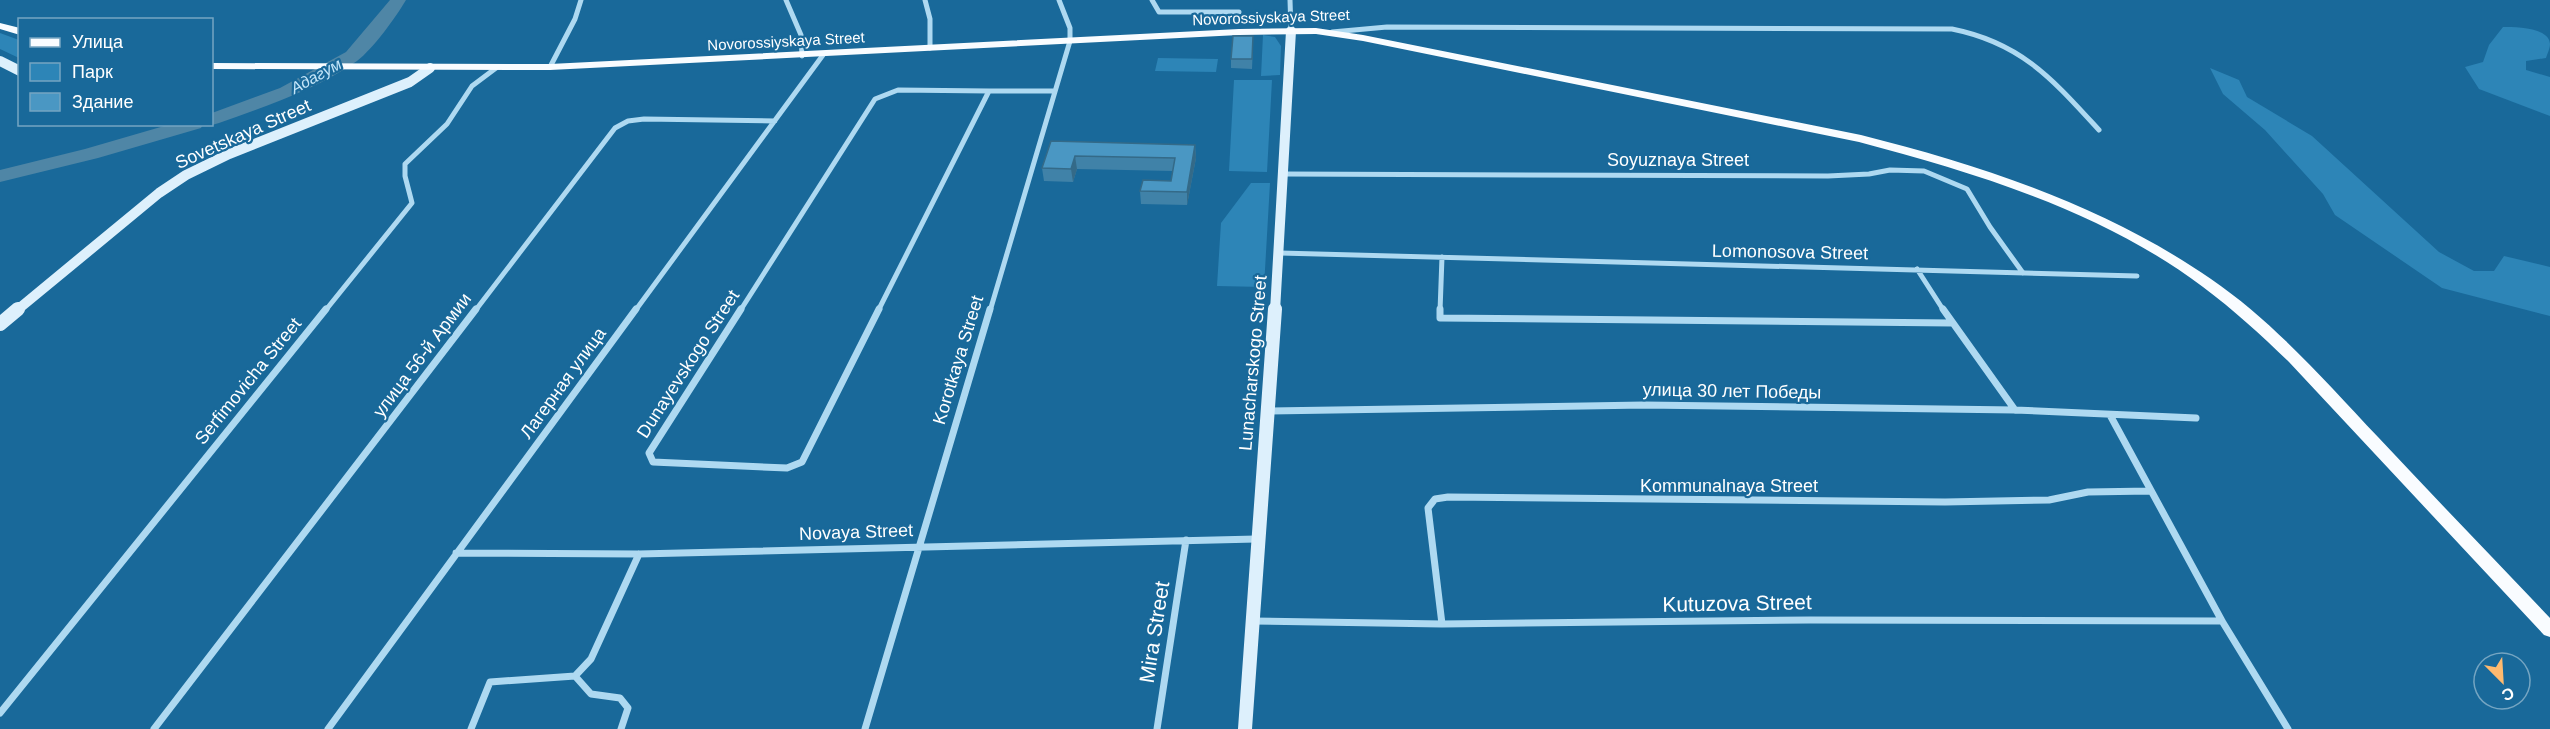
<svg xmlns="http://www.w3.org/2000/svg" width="2550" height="729" font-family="Arial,sans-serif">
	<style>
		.green { fill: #2d85b7 }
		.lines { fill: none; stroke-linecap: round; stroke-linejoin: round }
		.river { fill: #4f86a6; fill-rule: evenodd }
		.street-far1 { stroke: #aed9f1; stroke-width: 5 }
		.street { stroke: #aed9f1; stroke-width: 7 }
		.secondary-far1 { stroke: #ddf0fc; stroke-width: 10 }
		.secondary { stroke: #ddf0fc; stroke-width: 14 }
		.primary { fill: #f9fcff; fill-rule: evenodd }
		.wall { fill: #4082a8 }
		.shaded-wall { fill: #346a88 }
		.building { fill: #4a97c3; stroke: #346a88; stroke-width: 1.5 }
		.labels { text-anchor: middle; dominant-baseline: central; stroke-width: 4.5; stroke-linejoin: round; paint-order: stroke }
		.far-street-label { font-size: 15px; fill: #fff; stroke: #19699a }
		.far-water-label { font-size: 16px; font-style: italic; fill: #c5e6f9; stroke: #19699a }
		.street-label { font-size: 18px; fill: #fff; stroke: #19699a }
		.near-street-label { font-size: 21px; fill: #fff; stroke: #19699a }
	</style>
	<rect width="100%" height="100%" fill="#19699a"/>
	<path class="green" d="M2503,27C2515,27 2549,27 2550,44C2550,48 2547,55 2546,58L2526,61V70L2550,77V116L2479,89L2465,67L2483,62L2489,45Z
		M0,33L19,40V58L0,49Z
		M1263,35L1275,37L1281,46L1280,75L1261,76Z
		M1158,58L1218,59L1216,72L1155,71Z
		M2210,68L2239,80L2247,97L2312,136L2439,252L2474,271H2494L2504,256L2550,267V316L2442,288L2335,215L2323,194L2265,130L2223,94Z
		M1234,80H1272L1267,172L1229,171Z
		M1251,183H1270L1264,287L1217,286L1221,223Z"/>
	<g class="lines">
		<path class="river" d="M390,0H406C396,17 373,49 357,61C316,90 266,106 219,123L212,125L211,124L212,113L280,88L346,52Z
			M171,124H203L201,128L98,158L0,182V170L85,149Z"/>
		<path class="street-far1" d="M786,0L801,35L802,56
			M925,0L930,19V48
			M1152,0L1159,12H1239
			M1290,0L1291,31
			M1332,32L1387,27L1952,29C2022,43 2053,80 2099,130
			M550,67L575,19L581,0
			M989,91H1055
			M1284,174L1828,176L1869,174L1890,170L1924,171L1967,189L1990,227L2023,273
			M1280,253L2137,276
			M1917,269L1944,311
			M325,311L412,203L405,176V164L447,124L472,86L496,68
			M475,311L615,128L628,121L644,119L775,121
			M635,311L823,55
			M740,311L875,99L898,90L989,91
			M878,311L989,91
			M990,311L1070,41V28L1059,0
			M1440,311L1442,257"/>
		<path class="street" d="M741,309L649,453L653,462L787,468L802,462L879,309
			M1440,309V318L1952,323
			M1943,309L2015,410
			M1267,411L1644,405L2015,410L2196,418
			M2110,415L2222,621L2288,729
			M456,553L639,554L1256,539
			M1252,621L1442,624L1810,620L2222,621
			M1442,624L1428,508L1435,499L1448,497L1945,502L2049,500L2088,492L2150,491
			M575,676L591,694L620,698L628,708L621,729
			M0,713L326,309
			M154,729L476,309
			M328,729L636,309
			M471,729L490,682L575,676L591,659L639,554
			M865,729L990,309
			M1157,729L1186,540"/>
		<path class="secondary-far1" d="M0,61L20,71
			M16,311L159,193L186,175L229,154L410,82L430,68
			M1275,311L1291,31"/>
		<path class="secondary" d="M0,324L18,309
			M1245,729L1275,309"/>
		<path class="primary" d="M0,23L20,28V35L0,29Z
			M1316,28L1363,35L1861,135C1984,166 2105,206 2211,279C2274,322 2326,382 2378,437C2435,498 2493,558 2550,618V637L2544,635L2289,362C2262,336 2234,310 2203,287C2102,211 1979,174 1859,142L1363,41L1316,34L1239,35L550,70L212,69V63L550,64L1239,29Z"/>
	</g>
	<path class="wall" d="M1253,46L1252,69L1231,68V59Z
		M1051,141L1195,145L1196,158L1187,205L1141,204L1140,191L1171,181L1173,171L1077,169L1073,182L1044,181L1042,168Z"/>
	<path class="shaded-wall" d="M1195,145L1196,158L1187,205V192Z
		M1075,156L1077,169L1073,182L1071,169Z"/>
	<path class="building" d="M1233,36H1253L1252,59H1231Z
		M1051,141L1195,145L1187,192L1140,191L1143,180L1171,181L1175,158L1075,156L1071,169L1042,168Z"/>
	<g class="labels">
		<g class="far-street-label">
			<text transform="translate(1271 17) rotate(-2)">Novorossiyskaya Street</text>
			<text transform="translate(786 41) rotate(-3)">Novorossiyskaya Street</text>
		</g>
		<g class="far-water-label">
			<text transform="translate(316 76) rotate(-29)">Адагум</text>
		</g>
		<g class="street-label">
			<text transform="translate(243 134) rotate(-24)">Sovetskaya Street</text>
			<text x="1678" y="160">Soyuznaya Street</text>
			<text transform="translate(1790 252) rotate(1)">Lomonosova Street</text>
			<text transform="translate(422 355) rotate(-53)">улица 56-й Армии</text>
			<text transform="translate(958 360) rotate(-73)">Korotkaya Street</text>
			<text transform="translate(1253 363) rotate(-85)">Lunacharskogo Street</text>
			<text transform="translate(688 364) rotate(-57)">Dunayevskogo Street</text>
			<text transform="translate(248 381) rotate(-51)">Serfimovicha Street</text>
			<text transform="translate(563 383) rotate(-54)">Лагерная улица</text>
			<text transform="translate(1732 391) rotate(1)">улица 30 лет Победы</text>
			<text x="1729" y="486">Kommunalnaya Street</text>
			<text transform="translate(856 532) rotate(-2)">Novaya Street</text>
		</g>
		<g class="near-street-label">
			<text transform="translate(1737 603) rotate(-1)">Kutuzova Street</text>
			<text transform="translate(1154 632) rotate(-81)">Mira Street</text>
		</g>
	</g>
	<rect x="18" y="18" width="195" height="108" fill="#19699a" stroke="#75a5c2" stroke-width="1.5"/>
	<rect x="30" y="38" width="30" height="9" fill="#f9fcff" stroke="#75a5c2" stroke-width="1.5"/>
	<text x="72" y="48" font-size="18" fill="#ffffff">Улица</text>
	<rect x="30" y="63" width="30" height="18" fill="#2d85b7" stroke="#75a5c2" stroke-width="1.5"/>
	<text x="72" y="78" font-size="18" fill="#ffffff">Парк</text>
	<rect x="30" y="93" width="30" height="18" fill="#4a97c3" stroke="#75a5c2" stroke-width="1.5"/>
	<text x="72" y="108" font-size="18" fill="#ffffff">Здание</text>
	<g transform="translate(2502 681) rotate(156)"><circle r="28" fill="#19699a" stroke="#75a5c2" stroke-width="1.5"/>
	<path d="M0-4.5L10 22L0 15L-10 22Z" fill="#ffba6f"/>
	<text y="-9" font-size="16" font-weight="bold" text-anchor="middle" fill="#ffffff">С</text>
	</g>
</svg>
